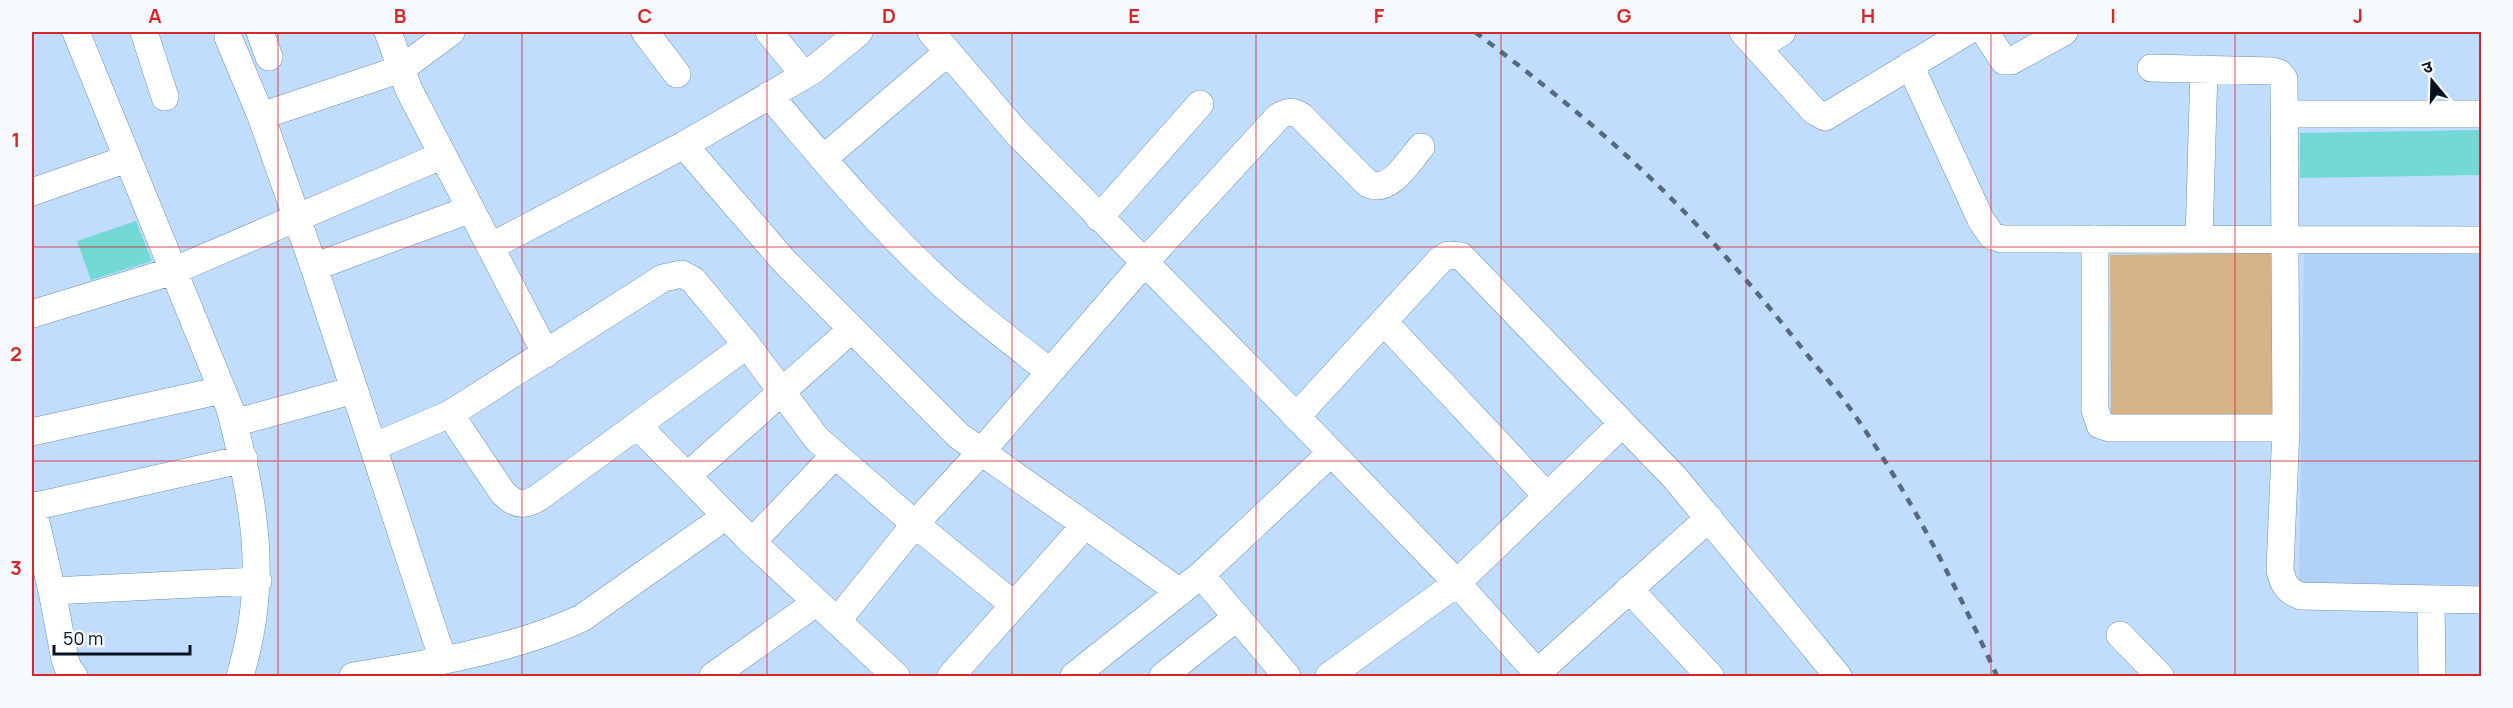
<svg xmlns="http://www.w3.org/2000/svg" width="2513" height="708" font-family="Manrope,'Noto Sans Devanagari',sans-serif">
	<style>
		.built { fill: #b1d1f6 }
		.green { fill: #d6b387 }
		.building { fill: #72d9d5 }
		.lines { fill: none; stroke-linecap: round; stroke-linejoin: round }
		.minor-casing { stroke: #6e8fb4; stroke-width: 28 }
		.minor { stroke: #fff; stroke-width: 27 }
		.rail { stroke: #56697f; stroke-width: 4.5; stroke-dasharray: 8 8; stroke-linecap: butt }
		.grid { fill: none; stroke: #d62828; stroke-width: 1.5; stroke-opacity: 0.55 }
		.neatline { fill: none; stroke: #d62828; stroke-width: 2 }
		.grid-label { font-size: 20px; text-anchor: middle; font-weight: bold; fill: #d62828 }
	</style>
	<rect width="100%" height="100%" fill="#c0ddfd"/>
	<path class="built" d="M2304,251L2481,253V585L2299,583Z"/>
	<path class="green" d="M2271,253L2272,414L2111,415L2110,255Z"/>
	<path class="building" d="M2481,130V175L2300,178V133Z
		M136,221L152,261L91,280L77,241Z"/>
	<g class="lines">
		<defs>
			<path id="minor" d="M76,32L230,409C255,504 269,580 240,676
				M144,32L165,97
				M260,32L269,57
				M388,32L409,90L546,354
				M645,32L677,74
				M769,32L804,75
				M931,32L1016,132L1265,384L1457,583L1540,676
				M1743,32L1814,111L1825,117L1966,32
				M1985,32L2004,61H2011L2064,32
				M228,37L261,116L314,267L443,660
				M1758,47L1782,32
				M1910,65L1981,220L1992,236L2002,239L2482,240
				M2151,68L2272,71L2279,73L2284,79L2286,428L2280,570C2283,584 2287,591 2301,596L2482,600
				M769,95C818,152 866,211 920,263C960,303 1006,337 1050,372
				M2286,114H2482
				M261,116L401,69L451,32
				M684,145L784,261L959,436L1180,592
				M824,158L948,52
				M32,192L127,159
				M1099,218L1200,104
				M2095,239V410L2100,425L2110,428H2286
				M2199,239L2204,69
				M490,247L684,145L812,71L859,32
				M314,267L471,209
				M32,314L173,271L443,155
				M1384,322L1547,496
				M450,414L503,493C517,507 527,506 542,495L747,345
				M1296,417L1440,260L1448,255L1461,256L1676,479L1838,676
				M234,423L354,390
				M638,426L752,542L896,676
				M32,432L222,390
				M373,447L450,414L663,278L682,274L693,280L747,345L817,439L915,524L1014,605
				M687,476L852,329
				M32,505L52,591L65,660L69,670L74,676
				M32,507L244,459
				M752,542L835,455
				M1201,575L1287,676
				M1629,589L1710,676
				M52,591L258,581
				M2431,600L2432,676
				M838,620L915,524L981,452L1144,263L1278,117C1287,111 1292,111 1301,116L1368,184C1390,194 1408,162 1421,147
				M2120,635L2160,676
				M1537,673L1709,518
				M353,676C425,665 516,649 582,618L726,516
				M713,676L817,602
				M951,676L1085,525
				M1074,676L1201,575L1331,453
				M1163,676L1237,617
				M1329,676L1457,583L1622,424"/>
		</defs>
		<use href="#minor" class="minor-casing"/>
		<use href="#minor" class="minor"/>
		<path class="rail" d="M1475,32C1528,72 1580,113 1629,158C1695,218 1754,287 1809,357C1825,377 1842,396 1856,417C1912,498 1957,588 1997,676"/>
	</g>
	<path class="grid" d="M278,32V676M522,32V676M767,32V676M1012,32V676M1256,32V676M1501,32V676M1746,32V676M1991,32V676M2235,32V676M32,247H2482M32,461H2482"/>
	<rect width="2513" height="708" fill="none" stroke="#f7fbff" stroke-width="66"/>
	<g transform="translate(2432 81) rotate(341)" stroke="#f7fbff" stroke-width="4.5" paint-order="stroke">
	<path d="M0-4.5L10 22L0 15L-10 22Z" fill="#061220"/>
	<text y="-9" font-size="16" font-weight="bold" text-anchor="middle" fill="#061220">उ</text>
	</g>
	<path d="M54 645v9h136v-9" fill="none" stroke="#061220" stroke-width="3"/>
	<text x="63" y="645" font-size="18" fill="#061220" stroke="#f7fbff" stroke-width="4.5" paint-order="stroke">50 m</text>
	<rect x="33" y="33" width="2447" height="642" class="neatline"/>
	<g class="grid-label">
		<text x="155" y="23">A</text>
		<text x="400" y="23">B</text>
		<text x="645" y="23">C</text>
		<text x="889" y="23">D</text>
		<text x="1134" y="23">E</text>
		<text x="1379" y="23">F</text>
		<text x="1624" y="23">G</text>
		<text x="1868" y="23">H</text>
		<text x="2113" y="23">I</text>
		<text x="2358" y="23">J</text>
		<text x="16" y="147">1</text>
		<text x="16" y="361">2</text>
		<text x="16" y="575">3</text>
	</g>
</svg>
